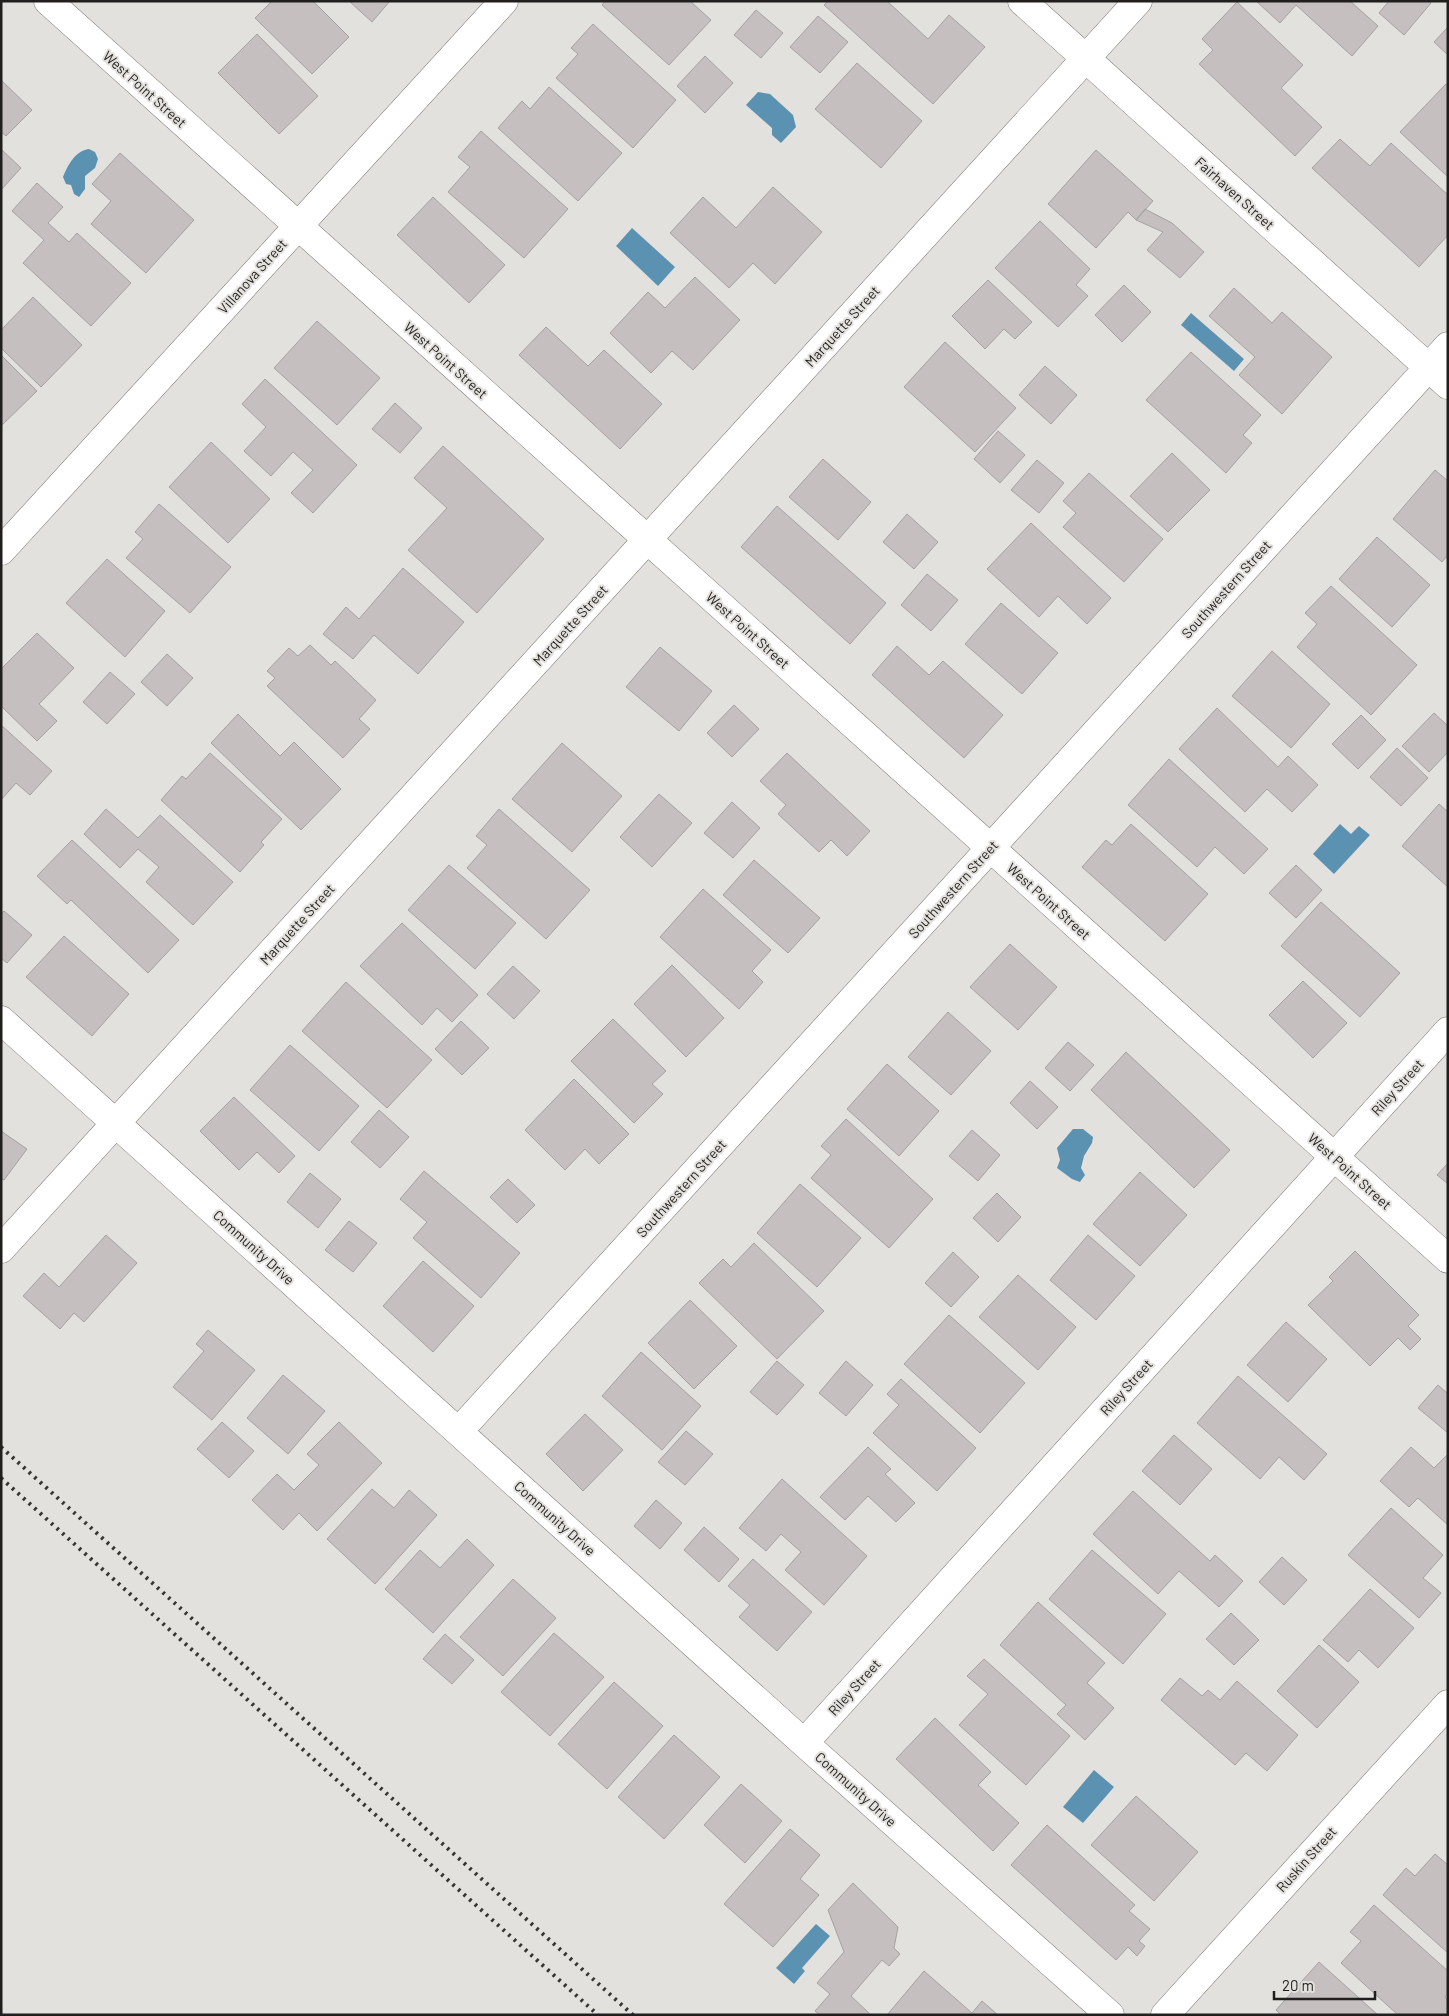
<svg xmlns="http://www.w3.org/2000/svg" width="1449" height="2016" font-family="Barlow,sans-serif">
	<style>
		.water { fill: #5b92b1 }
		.building { fill: #c5c0bf; stroke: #a6a1a1 }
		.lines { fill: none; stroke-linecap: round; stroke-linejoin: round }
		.minor-casing { stroke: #787672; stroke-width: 29 }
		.minor { stroke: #fff; stroke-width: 28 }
		.rail { stroke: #363533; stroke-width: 4; stroke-dasharray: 2.5 5; stroke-linecap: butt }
		.labels { text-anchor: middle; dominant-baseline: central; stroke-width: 4; stroke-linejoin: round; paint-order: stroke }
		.street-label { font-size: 14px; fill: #201f1d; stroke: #e3e1dd }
	</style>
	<rect width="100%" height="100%" fill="#e3e1dd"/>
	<path class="water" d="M758,92L770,94L793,115L796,127L781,143L772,135V128L746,105Z
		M89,149L95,152L98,159L95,168L85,176V189L79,197L74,194L71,185L66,184L63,177C68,165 75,151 89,149Z
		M632,228L675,267L658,286L616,246Z
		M1191,313L1244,359L1234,371L1181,325Z
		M1340,824L1351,834L1359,826L1370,835L1334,874L1313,854Z
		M1073,1129H1083L1093,1137L1092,1143L1084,1156L1081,1168L1085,1175L1080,1182L1072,1179L1057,1168L1060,1160L1057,1148Z
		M1094,1770L1114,1787L1083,1823L1063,1807Z
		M816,1924L830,1936L802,1968L805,1971L794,1984L776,1968Z"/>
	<path class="building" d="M272,1H313L349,37L312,74L255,18Z
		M349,1H390L372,22Z
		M605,1H690L711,20L669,65L602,5Z
		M828,1H887L928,39L949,15L985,47L933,104L824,5Z
		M1256,1H1350L1378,26L1352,56L1296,5L1280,23Z
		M1389,1H1429L1431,3L1404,35L1379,13Z
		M1237,2L1303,65L1281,88L1322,127L1295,156L1199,64L1213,50L1202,39Z
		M756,10L783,33L761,58L734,35Z
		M818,16L848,42L820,73L790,47Z
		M593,24L676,100L633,148L556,78L578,54L571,48Z
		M1448,27V55L1434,42Z
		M257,34L318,96L279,134L218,73Z
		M705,56L733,83L705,113L677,86Z
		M857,63L922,121L881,168L815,109Z
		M1,80L32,110L6,136L1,132Z
		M1446,84L1448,85V177L1400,132Z
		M549,87L622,153L578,201L498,128L522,101L530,109Z
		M481,131L568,209L524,258L448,192L470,167L458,157Z
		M1340,139L1370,166L1391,143L1448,195V235L1419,267L1312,168Z
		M1,149L21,168L1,190Z
		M1096,150L1153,201L1136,220L1128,212L1096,248L1048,204Z
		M120,153L194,220L146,273L91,224L111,201L92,184Z
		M37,183L63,207L48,223L69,242L77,233L131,283L91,326L23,263L44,240L12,211Z
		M773,187L822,232L775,284L753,263L729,288L670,233L703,197L736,228Z
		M433,197L505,265L469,303L397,235Z
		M1145,209L1172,223L1204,252L1180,278L1147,250L1163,232L1136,220Z
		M1040,221L1090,269L1076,285L1088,296L1058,327L995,268Z
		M695,277L740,320L693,370L672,351L651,373L610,333L648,292L665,308Z
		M988,280L1032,322L1015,339L1004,329L985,349L952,316Z
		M1124,285L1151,312L1122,342L1095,315Z
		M1234,288L1272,323L1282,312L1332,357L1282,414L1239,375L1255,357L1209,316Z
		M33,297L82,345L41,387L1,348V330Z
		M317,321L380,378L337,425L274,368Z
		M546,327L588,366L604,350L662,404L620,449L519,355Z
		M945,342L1016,408L975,452L904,387Z
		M1191,352L1261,415L1243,435L1252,443L1226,473L1146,400Z
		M1,355L37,391L1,426Z
		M1045,366L1077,395L1051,424L1019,395Z
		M265,379L357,465L313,513L291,493L313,470L293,452L271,476L244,451L266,427L242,404Z
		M395,403L422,428L400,453L372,429Z
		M998,431L1025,455L1000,483L974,459Z
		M211,442L270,499L228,543L169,487Z
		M443,446L544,539L477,613L408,550L447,508L414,478Z
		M1172,453L1210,490L1168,532L1130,496Z
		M823,459L871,502L838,540L789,497Z
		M1037,460L1064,483L1039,513L1011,490Z
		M1435,470L1448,481V555L1442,562L1393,519Z
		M1089,473L1163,539L1124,582L1063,527L1076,513L1063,501Z
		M159,504L231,567L190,613L126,558L143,539L135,532Z
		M777,506L886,603L850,644L741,547Z
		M907,514L938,542L914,569L883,542Z
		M1031,523L1111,598L1087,624L1058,596L1039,617L987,569Z
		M1377,537L1430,585L1392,627L1339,579Z
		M107,559L165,611L125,657L66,603Z
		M403,568L464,622L418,674L374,635L353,659L323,634L346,607L359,619Z
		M927,574L958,600L931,631L901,605Z
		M1331,586L1417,665L1371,715L1297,647L1317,624L1305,613Z
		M1001,603L1058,653L1022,694L965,644Z
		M37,633L74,668L39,704L57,721L37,741L1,706V669Z
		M310,645L331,665L335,661L376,700L359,719L370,729L343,758L267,686L275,678L267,671L289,648L298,656Z
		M897,646L929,675L943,661L1003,715L964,758L872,675Z
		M660,647L712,691L679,731L626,687Z
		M1272,651L1330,704L1291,748L1232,696Z
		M167,654L193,678L167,706L141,682Z
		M110,672L135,694L107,724L83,702Z
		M734,705L759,729L732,757L707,733Z
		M1217,708L1278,767L1288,756L1318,785L1292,812L1267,789L1245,812L1179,749Z
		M1434,713L1448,726V752L1429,772L1402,746Z
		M238,714L280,756L294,742L341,789L301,830L211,743Z
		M1361,715L1386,740L1358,769L1332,744Z
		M1,725L52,771L30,795L16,783L1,800Z
		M562,743L622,796L572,852L512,799Z
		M1397,748L1428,778L1401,806L1370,777Z
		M210,753L282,819L261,842L264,845L240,872L161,800L182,776L186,779Z
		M787,753L870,831L847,856L831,840L819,852L778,814L786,805L760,781Z
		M1169,759L1268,849L1244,874L1215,847L1197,867L1128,805Z
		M659,794L692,823L652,867L620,837Z
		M732,802L760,828L733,858L704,833Z
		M1439,804L1448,812V887L1402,846Z
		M106,809L138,838L160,815L233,882L193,925L146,882L159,867L138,849L120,868L84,834Z
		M499,809L590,890L546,939L467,868L487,845L476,836Z
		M1131,824L1208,894L1165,941L1082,867L1106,840L1112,845Z
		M72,840L179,940L148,973L71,900L67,904L37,876Z
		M754,860L820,918L788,953L723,895Z
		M449,865L516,923L475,969L408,910Z
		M1296,865L1322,890L1296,918L1269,893Z
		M703,889L771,950L752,971L763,982L739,1009L660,937Z
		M1321,902L1400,973L1360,1017L1281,946Z
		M4,911L32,935L7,963L1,958V914Z
		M402,923L478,995L452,1022L437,1008L422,1025L360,966Z
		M64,936L129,994L92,1036L26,977Z
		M1010,944L1057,987L1018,1030L970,987Z
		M672,965L724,1018L686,1057L634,1004Z
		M513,966L540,991L514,1019L487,994Z
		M1303,981L1347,1023L1313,1058L1269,1015Z
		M346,982L432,1060L387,1108L302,1031Z
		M948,1012L991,1051L951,1095L908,1057Z
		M613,1019L666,1071L652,1084L663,1094L634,1123L571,1061Z
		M461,1021L489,1048L462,1075L435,1049Z
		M1068,1042L1094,1065L1070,1091L1045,1068Z
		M290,1045L359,1106L319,1151L250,1090Z
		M1126,1052L1230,1150L1194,1188L1091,1090Z
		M887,1064L939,1111L899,1156L847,1109Z
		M574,1079L629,1134L599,1164L585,1149L565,1170L525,1130Z
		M1030,1081L1058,1107L1037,1129L1010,1103Z
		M234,1097L295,1156L279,1173L257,1152L239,1170L200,1131Z
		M379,1110L409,1137L380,1168L351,1142Z
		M846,1119L933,1199L889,1248L811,1178L831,1155L821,1146Z
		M972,1130L1000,1155L978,1181L949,1156Z
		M1,1131L27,1149L4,1180L1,1178Z
		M1448,1163V1184L1437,1175Z
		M424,1171L520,1253L481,1298L413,1238L427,1222L400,1199Z
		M1140,1172L1187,1215L1140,1266L1093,1224Z
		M310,1173L341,1199L318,1228L287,1202Z
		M508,1179L535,1205L517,1223L490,1197Z
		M800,1184L861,1238L817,1287L757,1233Z
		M997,1193L1021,1217L998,1242L973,1218Z
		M349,1221L377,1243L353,1272L325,1250Z
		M106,1235L137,1263L84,1322L74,1313L60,1329L23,1296L44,1273L59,1287Z
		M1088,1235L1135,1276L1096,1320L1050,1280Z
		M754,1243L824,1311L777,1359L699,1283L723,1259L731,1267Z
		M1355,1251L1419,1315L1408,1326L1421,1339L1410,1350L1398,1338L1370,1366L1308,1305L1333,1281L1329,1277Z
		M953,1252L979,1277L951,1307L925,1283Z
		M423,1261L474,1306L433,1352L383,1306Z
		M1018,1275L1076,1327L1038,1370L979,1317Z
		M690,1300L737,1346L694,1389L648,1343Z
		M949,1315L1025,1383L980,1433L904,1364Z
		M1286,1322L1327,1359L1288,1402L1247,1365Z
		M208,1330L255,1370L212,1420L173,1387L204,1351L196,1344Z
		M641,1352L701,1406L662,1450L602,1396Z
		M777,1361L804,1385L777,1415L750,1392Z
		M846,1361L873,1385L846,1416L819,1393Z
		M283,1375L325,1411L288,1454L247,1418Z
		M1238,1376L1327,1454L1304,1480L1279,1457L1260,1479L1197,1423Z
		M901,1379L976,1448L937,1491L873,1433L899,1405L887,1394Z
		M1438,1385L1448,1394V1433L1418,1408Z
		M585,1414L623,1450L583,1491L546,1454Z
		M222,1422L254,1451L229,1478L197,1449Z
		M339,1422L382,1463L317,1531L299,1513L283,1530L252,1500L277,1474L294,1490L319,1465L307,1454Z
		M686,1431L713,1454L685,1485L658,1462Z
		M1174,1435L1212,1469L1180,1505L1142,1471Z
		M868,1447L891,1469L885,1474L915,1503L896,1522L868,1496L845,1520L820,1497Z
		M1411,1447L1434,1468L1448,1454V1525L1418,1498L1409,1507L1380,1481Z
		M782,1479L867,1556L824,1605L785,1570L801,1552L781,1534L766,1551L739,1528Z
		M372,1489L394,1508L409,1490L437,1515L375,1584L327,1539Z
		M1133,1491L1210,1561L1215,1555L1243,1581L1219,1607L1179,1571L1158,1594L1093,1534Z
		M656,1500L682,1523L660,1549L634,1526Z
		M1391,1508L1443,1555L1423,1578L1441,1593L1419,1618L1348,1555Z
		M704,1527L739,1559L719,1582L684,1550Z
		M467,1539L494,1565L433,1633L385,1589L420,1550L440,1568Z
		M1092,1550L1166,1614L1123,1664L1049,1599Z
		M1282,1557L1307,1580L1284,1605L1259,1582Z
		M753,1559L812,1612L777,1651L739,1617L750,1605L728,1586Z
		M513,1579L556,1618L503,1676L460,1637Z
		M1370,1589L1414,1628L1378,1668L1359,1650L1348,1662L1323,1640Z
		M1038,1602L1105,1663L1087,1683L1114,1708L1085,1740L1057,1714L1066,1705L1000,1645Z
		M1231,1613L1259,1640L1234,1665L1206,1639Z
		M554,1633L604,1677L550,1736L501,1692Z
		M445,1634L474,1660L452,1684L423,1659Z
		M1319,1645L1359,1682L1317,1728L1277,1691Z
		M984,1659L1070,1736L1026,1785L959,1725L988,1694L967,1676Z
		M1180,1678L1202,1696L1208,1690L1220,1700L1237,1681L1298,1735L1267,1771L1246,1753L1235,1765L1161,1700Z
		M614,1682L663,1726L607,1789L558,1744Z
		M935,1718L991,1772L978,1785L1019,1823L993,1851L896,1759Z
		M674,1735L720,1777L664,1839L618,1797Z
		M741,1784L782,1821L745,1863L704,1825Z
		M1136,1796L1198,1852L1154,1901L1091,1845Z
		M1047,1825L1135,1905L1129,1911L1150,1929L1139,1941L1145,1946L1137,1956L1128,1947L1116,1960L1011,1865Z
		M790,1829L820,1855L800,1879L819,1895L773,1947L724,1904Z
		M1435,1854L1448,1865V1953L1383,1895L1406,1868L1415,1876Z
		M853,1883L898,1927L894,1948L900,1954L889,1966L882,1960L851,1996L871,2015H820L815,2011L830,1994L817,1983L844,1952L828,1910Z
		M1374,1905L1448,1971V1993L1445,1997L1448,2000V2013L1446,2015H1398L1341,1963L1361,1941L1350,1932Z
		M1319,1962L1378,2015H1281L1276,2010Z
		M924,1971L972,2013L982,2001L998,2015H887Z"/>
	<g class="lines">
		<defs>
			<path id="minor" d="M48,1L1448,1259
				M1022,1L1448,385
				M1,551L504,1
				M1,1020L804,1743L1110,2015
				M1,1249L1138,1
				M459,1431L1448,346
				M804,1743L1448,1031
				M1165,2015L1448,1704"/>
		</defs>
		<use href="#minor" class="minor-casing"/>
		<use href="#minor" class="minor"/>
		<path class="rail" d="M1,1447L633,2015
			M1,1478L598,2015"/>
	</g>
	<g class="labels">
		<g class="street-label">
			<text transform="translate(145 89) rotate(42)">West Point Street</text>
			<text transform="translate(1235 193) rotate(42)">Fairhaven Street</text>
			<text transform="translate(252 276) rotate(-48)">Villanova Street</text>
			<text transform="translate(842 326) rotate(-48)">Marquette Street</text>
			<text transform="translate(446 360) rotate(42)">West Point Street</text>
			<text transform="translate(1226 589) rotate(-48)">Southwestern Street</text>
			<text transform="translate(570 625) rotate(-48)">Marquette Street</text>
			<text transform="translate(748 630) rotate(42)">West Point Street</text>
			<text transform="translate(953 889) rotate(-48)">Southwestern Street</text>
			<text transform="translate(1049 901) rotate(42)">West Point Street</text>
			<text transform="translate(297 924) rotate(-48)">Marquette Street</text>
			<text transform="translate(1397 1087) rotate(-48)">Riley Street</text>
			<text transform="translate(1350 1171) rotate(42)">West Point Street</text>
			<text transform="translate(681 1188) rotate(-48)">Southwestern Street</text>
			<text transform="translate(254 1247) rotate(42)">Community Drive</text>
			<text transform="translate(1126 1387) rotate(-48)">Riley Street</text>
			<text transform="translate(555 1518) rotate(42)">Community Drive</text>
			<text transform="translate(854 1687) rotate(-48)">Riley Street</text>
			<text transform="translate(856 1789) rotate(42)">Community Drive</text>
			<text transform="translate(1306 1859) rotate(-48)">Ruskin Street</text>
		</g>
	</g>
	<rect width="1449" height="2016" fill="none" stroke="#201f1d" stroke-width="5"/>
	<path d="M1274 1991v8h101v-8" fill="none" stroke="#201f1d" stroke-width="2.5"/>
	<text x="1282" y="1991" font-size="15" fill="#201f1d" stroke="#e3e1dd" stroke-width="4" paint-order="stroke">20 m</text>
</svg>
